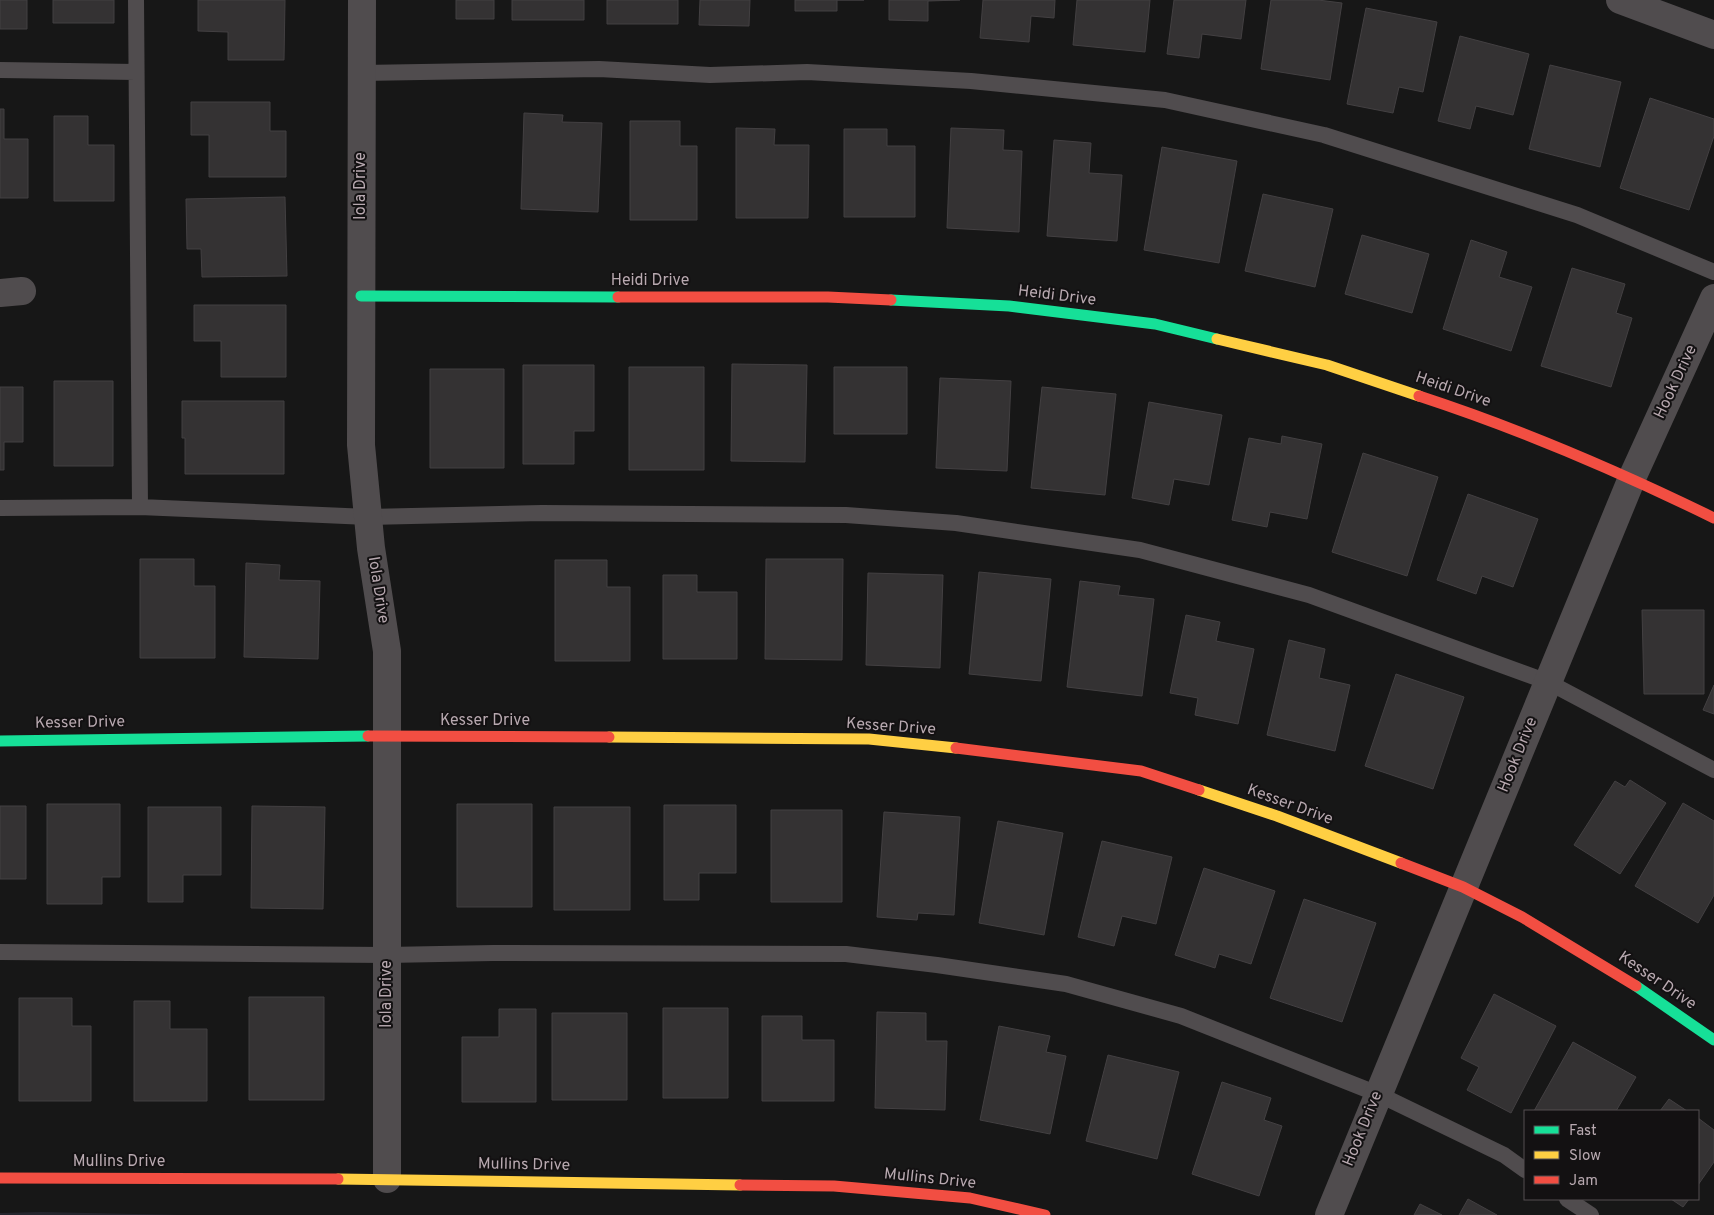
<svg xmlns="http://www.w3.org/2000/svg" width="1714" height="1215" font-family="Overpass,sans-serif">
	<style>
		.green { fill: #25252d }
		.building { fill: #343233; stroke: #434042 }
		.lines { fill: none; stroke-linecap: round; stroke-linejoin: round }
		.lane { stroke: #504c4e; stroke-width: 16 }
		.street { stroke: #504c4e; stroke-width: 28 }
		.fast { stroke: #16e098; stroke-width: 11 }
		.slow { stroke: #ffcf43; stroke-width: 11 }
		.jam { stroke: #f24e42; stroke-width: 11 }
		.labels { text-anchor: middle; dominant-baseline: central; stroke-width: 4; stroke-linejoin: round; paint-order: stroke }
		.street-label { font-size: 16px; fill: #b8a9b0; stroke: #131112 }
	</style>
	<rect width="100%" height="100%" fill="#171717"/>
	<path class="green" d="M41,1212L185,1215H0V1213Z"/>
	<path class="building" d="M0,0H27V29H0Z
		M53,0H114V23H53Z
		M198,0H285L284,60H228V32L198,31Z
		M456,0H494V19H456Z
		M512,0H584V20H512Z
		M607,0H678V24H607Z
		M700,0H750L749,26L699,25Z
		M795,0H864H837V11H795Z
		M889,0H960L928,1V21L889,20Z
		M983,0H1055L1054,18L1031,16L1029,42L980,38Z
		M1077,0H1150L1145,52L1073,45Z
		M1174,0H1246L1241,39L1202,34L1199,58L1167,54Z
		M1271,0H1318L1342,3L1330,80L1261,69Z
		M1366,8L1437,22L1423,92L1399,87L1393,113L1347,104Z
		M1460,36L1529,54L1513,115L1476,106L1470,129L1438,121Z
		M1550,65L1621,82L1600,167L1529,149Z
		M1650,98L1714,119V136L1689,210L1620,188Z
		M191,102H270V131H286V177H209V135H191Z
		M0,109H4V139H28V198H0Z
		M524,113L563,115L562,122L602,123L598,212L521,209Z
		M54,116H88V145H114V201H54Z
		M630,121H680V146H697V220H630Z
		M736,128L775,129L774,145H809L808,218H736Z
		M951,128L1004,130L1003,150L1022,151L1019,232L947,228Z
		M844,129H887V146H915V217H844Z
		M1054,140L1091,143L1089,173L1122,175L1117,241L1047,236Z
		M1162,147L1237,161L1219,263L1144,250Z
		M1263,194L1333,209L1315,287L1245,271Z
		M285,197L287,276L202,277L201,249H187L186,199Z
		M1362,235L1429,254L1412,313L1345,294Z
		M1471,240L1507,252L1499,277L1532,287L1511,351L1443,329Z
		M1572,268L1625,284L1616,313L1632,318L1611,387L1541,366Z
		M194,305H286V377H221V341H194Z
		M732,364L807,365L805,462L731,461Z
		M523,365H594V431H574V464H523Z
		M629,367H704V470H629Z
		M834,367H907V434H834Z
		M430,369H504V468H430Z
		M940,378L1011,381L1007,471L936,468Z
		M54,381H113V466H54Z
		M0,387H23V442H4V470H0Z
		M1042,387L1116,394L1105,495L1031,488Z
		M182,401H284V474H185V438H182Z
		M1149,402L1222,415L1209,485L1174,479L1169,505L1132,498Z
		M1282,436L1322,444L1307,519L1270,512L1267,527L1232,520L1249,438L1281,444Z
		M1363,453L1438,477L1407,576L1332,552Z
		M1468,494L1538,519L1513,587L1482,576L1476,594L1437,580Z
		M140,559H194V586H215V658H140Z
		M766,559H843L842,660L765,659Z
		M555,560H607V587H630V661H555Z
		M246,563L280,565L279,580L320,581L318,659L244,657Z
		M979,572L1051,579L1041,681L969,674Z
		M868,573L943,575L940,668L866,665Z
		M663,575H697V592H737V659H663Z
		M1080,581L1120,586L1118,595L1154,599L1142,696L1067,687Z
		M1642,610H1704V694H1644Z
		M1186,615L1220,622L1216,641L1254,649L1238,724L1195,715L1198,698L1170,693Z
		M1289,640L1325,649L1319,678L1350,685L1335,751L1267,735Z
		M1396,674L1464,697L1433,789L1365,766Z
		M1714,685V714L1703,710Z
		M1630,780L1666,803L1620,874L1574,845L1615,781L1625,787Z
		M1683,803L1714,821V895L1698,923L1635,886Z
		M47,804H120V877H102V904H47Z
		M457,804H532V907H457Z
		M664,805H736V873H699V900H664Z
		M0,806H26V879H0Z
		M252,806L325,807L323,909L251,908Z
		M148,807H221V875H183V902H148Z
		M554,807H630V910H554Z
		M771,810H842V902H771Z
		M884,812L960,817L954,915L918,913L917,920L877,917Z
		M998,821L1063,833L1044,935L979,923Z
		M1102,841L1172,857L1156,924L1122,916L1114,946L1078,937Z
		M1204,868L1275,891L1251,964L1219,954L1215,968L1175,955Z
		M1304,899L1376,923L1342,1022L1270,998Z
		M1494,994L1556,1026L1511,1113L1467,1090L1479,1067L1461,1058Z
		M249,997H324V1100H249Z
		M19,998H72V1026H91V1101H19Z
		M134,1001H170V1029H207V1101H134Z
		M663,1008H728V1098H663Z
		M499,1009H536V1102H462V1037H499Z
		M877,1012L926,1013V1041H947L945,1110L875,1108Z
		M552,1013H627V1100H552Z
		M762,1016H802V1040H834V1101H762Z
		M999,1026L1050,1036L1046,1052L1066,1056L1050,1134L980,1120Z
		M1573,1042L1636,1077L1616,1111H1534Z
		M1108,1055L1179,1072L1157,1159L1086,1141Z
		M1222,1082L1271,1098L1264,1120L1282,1126L1259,1196L1192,1174Z
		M1669,1099L1687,1111H1660Z
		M1698,1118L1714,1130V1162L1698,1185Z
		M1468,1199L1497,1215H1459Z
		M1671,1199H1689L1683,1207Z
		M1420,1204L1442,1215H1414Z"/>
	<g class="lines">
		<path class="lane" d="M0,70L136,72
			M362,73L599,69L710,75L807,72L971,81L1165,100L1324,135L1577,215L1714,272
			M140,507L368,517L542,513L846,515L956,523L1140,550L1309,595L1548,682L1714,770
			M0,508L140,507L136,0
			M0,952L387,955L493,953L846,954L937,965L1066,984L1181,1016L1378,1094L1504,1155L1525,1170
			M1567,1199L1591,1215"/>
		<path class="street" d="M362,0L361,445L371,548L387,651V1179
			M1620,0L1714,35
			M0,293L22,291
			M1329,1215L1632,478L1714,298"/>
		<path class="fast" d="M361,296L618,297
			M891,300L1009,306L1155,324L1217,339
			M0,741L368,736
			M1636,986L1714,1040"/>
		<path class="slow" d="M1217,339L1327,365L1419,396
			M609,737L869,739L956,748
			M1199,790L1277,816L1401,863
			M338,1179L740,1185"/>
		<path class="jam" d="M618,297H828L891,300
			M1419,396C1520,429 1618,471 1714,518
			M368,736L609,737
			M956,748L1141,771L1199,790
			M1401,863L1463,887L1522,917L1636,986
			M0,1178L338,1179
			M740,1185L834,1186L970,1198L1045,1215"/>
	</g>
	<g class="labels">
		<g class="street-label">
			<text transform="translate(361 186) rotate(-90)">Iola Drive</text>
			<text x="650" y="281">Heidi Drive</text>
			<text transform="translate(1057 296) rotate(7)">Heidi Drive</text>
			<text transform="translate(1676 382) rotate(-65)">Hook Drive</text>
			<text transform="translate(1453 390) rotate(19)">Heidi Drive</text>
			<text transform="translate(378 590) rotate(81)">Iola Drive</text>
			<text x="485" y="721">Kesser Drive</text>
			<text transform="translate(80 723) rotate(-1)">Kesser Drive</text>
			<text transform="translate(891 727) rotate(4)">Kesser Drive</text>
			<text transform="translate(1518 755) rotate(-68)">Hook Drive</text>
			<text transform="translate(1290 805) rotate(20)">Kesser Drive</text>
			<text transform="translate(1657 981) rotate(34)">Kesser Drive</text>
			<text transform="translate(387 994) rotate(-90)">Iola Drive</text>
			<text transform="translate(1363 1129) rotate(-68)">Hook Drive</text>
			<text x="119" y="1162">Mullins Drive</text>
			<text transform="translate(524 1165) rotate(1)">Mullins Drive</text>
			<text transform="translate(930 1179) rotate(6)">Mullins Drive</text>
		</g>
	</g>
	<rect x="1524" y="1110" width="175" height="90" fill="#131112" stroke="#554e51"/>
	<rect x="1534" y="1126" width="25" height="8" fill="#16e098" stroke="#554e51"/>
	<text x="1569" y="1135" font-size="15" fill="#b8a9b0">Fast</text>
	<rect x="1534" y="1151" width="25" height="8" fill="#ffcf43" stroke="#554e51"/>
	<text x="1569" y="1160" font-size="15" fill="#b8a9b0">Slow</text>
	<rect x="1534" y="1176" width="25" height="8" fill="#f24e42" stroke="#554e51"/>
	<text x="1569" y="1185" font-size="15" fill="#b8a9b0">Jam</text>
</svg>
